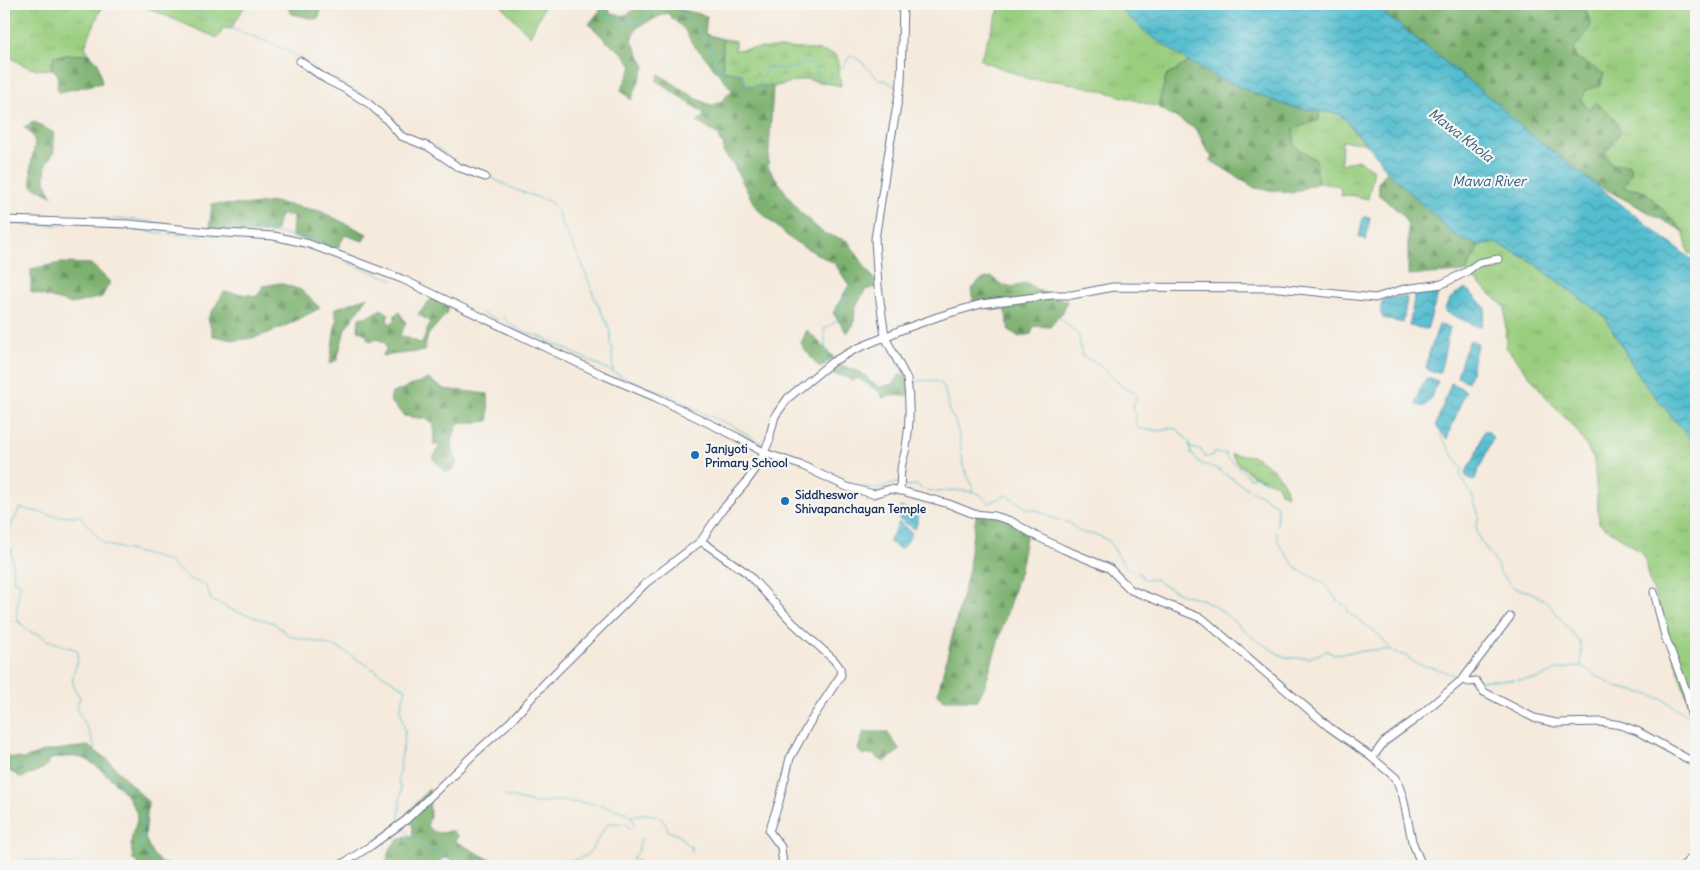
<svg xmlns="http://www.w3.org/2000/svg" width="1700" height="870" font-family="Delius,sans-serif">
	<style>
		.grass { fill: url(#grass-tufts); stroke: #5a7e6e }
		.forest { fill: url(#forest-firs); stroke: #4b7066 }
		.wetland { fill: url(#wetland-marsh); stroke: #5a7e6e }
		.water { fill: url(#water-waves); stroke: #367696 }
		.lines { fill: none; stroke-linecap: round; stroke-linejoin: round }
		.stream { stroke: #52bdcf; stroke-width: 1 }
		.minor-casing { stroke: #67708a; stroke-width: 9 }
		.minor { stroke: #fff; stroke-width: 7 }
		.poi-dot { fill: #1f6fb2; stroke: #f6f6f2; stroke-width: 2 }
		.labels { text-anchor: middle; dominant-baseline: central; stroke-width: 4.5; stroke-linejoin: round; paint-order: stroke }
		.poi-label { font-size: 12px; font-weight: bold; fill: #1b2f5e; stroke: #f6f6f2; text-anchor: start }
		.water-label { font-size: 14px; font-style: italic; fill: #2c5a80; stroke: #f6f6f2 }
	</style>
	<defs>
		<pattern id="grass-tufts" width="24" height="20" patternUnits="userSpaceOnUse" patternTransform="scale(1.25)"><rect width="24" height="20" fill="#9ace7f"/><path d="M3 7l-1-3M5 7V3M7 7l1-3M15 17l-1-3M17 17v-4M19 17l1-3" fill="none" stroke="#84b170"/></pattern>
		<pattern id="forest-firs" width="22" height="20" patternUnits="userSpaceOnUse" patternTransform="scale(1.25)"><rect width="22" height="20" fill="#7bb16e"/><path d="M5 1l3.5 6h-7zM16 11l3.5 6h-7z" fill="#64905e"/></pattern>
		<pattern id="wetland-marsh" width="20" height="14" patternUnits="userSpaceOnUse" patternTransform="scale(1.25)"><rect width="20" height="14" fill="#9ace7f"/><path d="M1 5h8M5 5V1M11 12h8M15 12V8" fill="none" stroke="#84b170"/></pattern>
		<pattern id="water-waves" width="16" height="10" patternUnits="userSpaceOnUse" patternTransform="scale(1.25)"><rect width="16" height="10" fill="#52bdcf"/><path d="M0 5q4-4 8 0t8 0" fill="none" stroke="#439aab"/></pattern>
	</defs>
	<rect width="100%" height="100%" fill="#f6f6f2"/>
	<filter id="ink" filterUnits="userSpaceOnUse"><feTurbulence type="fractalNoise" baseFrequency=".02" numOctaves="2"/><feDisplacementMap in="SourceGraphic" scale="10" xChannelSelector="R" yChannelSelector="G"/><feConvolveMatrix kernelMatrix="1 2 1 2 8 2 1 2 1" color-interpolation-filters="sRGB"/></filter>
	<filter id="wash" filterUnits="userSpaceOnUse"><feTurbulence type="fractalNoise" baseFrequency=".0096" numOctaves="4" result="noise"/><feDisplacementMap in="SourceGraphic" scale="20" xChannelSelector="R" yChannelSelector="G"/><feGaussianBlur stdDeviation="1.12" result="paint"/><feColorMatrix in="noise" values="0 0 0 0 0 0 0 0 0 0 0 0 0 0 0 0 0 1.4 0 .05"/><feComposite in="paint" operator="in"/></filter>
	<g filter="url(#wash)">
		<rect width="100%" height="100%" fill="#f5eadc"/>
		<path class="grass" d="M4,4H103L85,46L89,54L54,56L51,69C30,72 24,65 6,55L4,53Z
			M139,4H246L231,29L222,28L221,34L217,38Z
			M500,4H545L530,36Z
			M1001,4H1115L1148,34L1189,62L1166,76L1158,107L1096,89L1058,81L1029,79L980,60Z
			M1582,4H1696V252L1689,254L1683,231L1646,192L1623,187L1632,171L1628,164L1611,165L1605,152L1614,143L1581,100L1585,90L1574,48C1591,28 1595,28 1582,4Z
			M1319,111L1340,114L1365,143L1342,141L1341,164L1358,160L1374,170L1368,199L1350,195L1341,196L1340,186L1318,183L1316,160L1295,146L1293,129L1319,120Z
			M1496,243L1528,259L1605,317L1633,366L1649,389L1696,446V727L1654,592L1649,580L1643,553L1599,523L1594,460L1578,432L1548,399L1506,347L1505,307L1466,272L1479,245Z"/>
		<path class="forest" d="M285,4H321L319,18L314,19L292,14Z
			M605,4H609L610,12C630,20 627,12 642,4C647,2 666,4 673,4L679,9L707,16L705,34L723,39V70L742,74L747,86L758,85L773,87L768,167L798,210L823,233L848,241L878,286L865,290L855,309L854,324L847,333L833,313L849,285L835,264L792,240L756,208L733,164L723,152L724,144L720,142L719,135L697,122L705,114L657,81L659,74L695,98L713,106L723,100L732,90L705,57L693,45L685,30L667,13L643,24L636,29L632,41L645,67L631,100L621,90L632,67L624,54L606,41L589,24Z
			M1368,4H1582C1596,28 1591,28 1574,48L1576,57L1604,74L1600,86L1585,90L1581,100L1588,109L1597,103L1615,119L1621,132L1605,152L1611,165L1628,164L1632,171L1623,187L1646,192L1683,231L1594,183L1522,128L1500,106L1383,12Z
			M89,54L98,62L102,83L59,92L57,87L58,74L51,69L54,56Z
			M1189,62L1222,80L1287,106L1319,111V120L1293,129L1295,146L1316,160L1318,183L1292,193L1255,188L1210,160L1212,157L1207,151L1197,130L1158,107L1166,76Z
			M34,122L54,133V152L46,164L45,181L52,196L32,186C31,180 31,173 31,166C32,148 42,141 24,127Z
			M1387,171L1458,238L1479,245L1466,272L1408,275V226L1403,215L1379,195L1378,183Z
			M274,202L320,211L367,234L363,241L345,235L336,251L312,241L292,237L293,215H280L275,233L209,232L212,204L251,205Z
			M61,263L91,264L110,282L102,297L72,304L31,292V269Z
			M993,277C1005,291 1012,287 1028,283L1037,290L1067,301L1063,312L1050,327L1034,326L1031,334L1019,337L1009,330L1005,309L992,310L973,299L971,289C978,281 983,278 993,277Z
			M280,283L301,290L320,308C294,321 266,339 236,340C229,340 221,337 213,336L208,318L224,292L258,296L263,286Z
			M368,297L345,329L337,360L330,364L334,332L337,320L334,309Z
			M431,299L449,306L446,314L428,335L424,351L382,356L386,350V344C381,340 377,338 371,341L367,339V335L358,330L359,318L372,315L381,309L389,314L387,320L390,324L395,320V315L399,312L406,323L399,337L403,336L422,344L430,322L418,314Z
			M807,330L834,357L820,368L804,349L801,343Z
			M838,364L860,372L867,377L869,381L880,387L894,384L899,375L908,377L914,388L906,396L891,395L882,398L881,393L858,378L852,381L846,377L825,372Z
			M428,379L444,389L488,394L489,421L458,424C450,440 451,448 457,464L452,470L446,472L433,459L440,445H434V425L426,419L404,416L390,401L392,393Z
			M977,511L1006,517L1028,526L1020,570L984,688L977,700H943L938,693L969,569L970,551Z
			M864,732H887L900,750L884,762L872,754L862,755L858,749Z
			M88,746L108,760L148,802L145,838L152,853L161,863L175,866H140L133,859C132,852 130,843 132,836C133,830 137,824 137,818C138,801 100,766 85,759C75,755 61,757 51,759L44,768L22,778L4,768V756L24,759L46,751Z
			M429,789L430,817L427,826C436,835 441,834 452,830L458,836L455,841L494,862L496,866H468L446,858L441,859L438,866H386C388,851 391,842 406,836L412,838L413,827L406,815Z"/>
		<path class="wetland" d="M723,39L735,41V50C759,47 816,46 837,56L841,86L805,79L773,87L758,85L747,86L742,74L723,70Z
			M1231,454C1237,455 1251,455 1255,457C1258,458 1262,461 1265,463C1278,472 1284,480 1287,495L1280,492L1277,484L1252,475L1237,463Z"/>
		<path class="water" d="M1115,4H1368L1383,12L1500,106L1522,128L1594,183L1696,263V446L1649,389L1633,366L1605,317L1528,259L1496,243L1479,245L1458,238L1387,171L1378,157L1340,114L1287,106L1222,80L1189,62L1148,34Z
			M1363,217H1370L1366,240L1359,237Z
			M1466,288L1486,308L1482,325L1478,327L1444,311C1448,299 1455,293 1466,288Z
			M1432,291L1438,294L1427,329L1409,326L1415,294Z
			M1405,297L1407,298L1403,323L1383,318C1379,312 1381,304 1384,298Z
			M1439,325L1450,327L1440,373L1432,372L1426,368L1429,353Z
			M1470,340L1478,343C1473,356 1473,369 1468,382L1457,377L1462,359Z
			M1426,378L1438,381L1430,400L1424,407L1417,405L1416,403L1420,389Z
			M1451,383L1465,390V392L1447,439L1438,429L1436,424Z
			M1484,431H1488L1493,438L1474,481L1466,476L1465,473L1477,453Z
			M900,507L919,513L918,521L915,529L899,519Z
			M899,522L912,533L906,544L900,549L889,542Z"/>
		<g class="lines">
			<path class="stream" d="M187,4C221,31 263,35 300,58
				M602,4V13L615,20L639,22L655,8L670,4
				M673,4L689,20L710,45L717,67L742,74L747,86L758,85L765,74L766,68L790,69L806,63L814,66L818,80C836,82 841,68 851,55L862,62L879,80H885L894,85
				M326,75L367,98L387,113L409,136
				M434,146L447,155
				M458,163L466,166
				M488,176L516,190L548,201L553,205L558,213L562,225L582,263L595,299L608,325L611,335L610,343L613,349L612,355L613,372
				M78,219H130L166,224
				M4,224L58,225
				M100,227L204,237
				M211,229H258L318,241L399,274
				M213,236H224
				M243,237L280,242L313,249
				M349,263L394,280
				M405,277L422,285
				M452,306L468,316
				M482,313L497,320
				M503,317C511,327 527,334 539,336L621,376L659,392L668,395L694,409L733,426L762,444
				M1059,317L1079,336L1082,356L1097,363L1123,387L1137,394L1133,408L1136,416L1135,423L1139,429L1163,431L1169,428L1177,429L1189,442L1191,453L1201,464L1216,468L1248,489L1257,493L1277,505V526
				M827,362L824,329L838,320L849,285
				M830,368L832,370C840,370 849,369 856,373C859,375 862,379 865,381C877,390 885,390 898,384L905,386
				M911,385C919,378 932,380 941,383L945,391L950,413L954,419L959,434L963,465L974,491
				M1440,435L1463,470L1459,473L1472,495L1479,516L1476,527L1480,540L1497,564L1499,572L1514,588L1531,592L1548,603L1581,644V666
				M1191,448L1201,450L1205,457L1212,456L1214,452L1220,454L1226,453V457C1234,463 1242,470 1250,478L1256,477L1266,482
				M770,449L778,454
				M828,474C841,479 866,491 879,488C886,487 891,483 899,483
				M904,486L917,485L922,489L937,492L953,490L974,492L981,495L988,503L1007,495L1030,510H1037L1055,519L1070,523L1080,532L1100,536L1109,541L1124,565L1128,569L1139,573L1145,580L1156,579L1161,584L1182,594L1203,600L1219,609L1256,640L1284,657L1292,658H1309L1327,651L1333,654L1374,650H1388L1406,656L1417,664L1435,668L1459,677
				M1276,531L1279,544L1297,569L1324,583L1337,600L1347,607L1348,612L1379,635L1391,650
				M4,550L5,551L11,548L14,581L19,582L20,585L16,616L21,623
				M5,551L11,526L20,508L55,516H80L104,544L166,560L191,580L206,585L211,600L232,610L274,623L290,636L337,647L406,689L400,709L405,732L398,780L401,789L399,819
				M4,620L17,621L32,633L39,634L47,640L77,650C81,661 71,672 73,683C74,688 77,693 80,698L76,708C84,723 96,740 96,758
				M1479,680H1514
				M1518,680L1537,679L1557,670L1581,666L1616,687L1647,694L1664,700L1688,716
				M4,759L20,768L49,755L80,752L96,759L142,805L141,848L156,866
				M505,796L534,803L558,801L598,804L625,812L632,817L635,826
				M632,816C647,812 664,813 668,831L679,835L688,846H691L692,853
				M405,830C421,850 449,857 471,866
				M642,838L639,845V851L632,858L646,866
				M20,861H38L77,866
				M546,866L552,861C594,863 588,850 609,823L627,824L631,829"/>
		</g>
	</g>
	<g filter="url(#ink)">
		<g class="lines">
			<defs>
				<path id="minor" d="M300,61L327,80L345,89L368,103L386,119L401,136L429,147L458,167L485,177
					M4,220L129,224L209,232L274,236L309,244L402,279L603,375L655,397L737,437L765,453L803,466L847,487L873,494L890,489L902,491L949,504L974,514L995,516L1011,521L1036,536L1063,549L1109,568L1131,590L1203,619L1329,727L1370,756L1396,778L1403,797L1412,841L1422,866
					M900,491C901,484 900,477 901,471C901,463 905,455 906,447C910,425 910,401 907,379L885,337L878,286L875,239L888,156L901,83L903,4
					M701,541L747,573L793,623L834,660L840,668L841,675L810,722L790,758L779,802L769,831L781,847L783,866
					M1654,592L1665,636L1687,693L1696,738
					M1463,679L1469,682L1476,681L1484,692L1534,718L1556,723L1602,722L1620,725L1637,731L1695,763
					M1372,758L1384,742L1413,721L1463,679L1510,617
					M339,866L372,845L406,820L474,754L511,721L544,684L646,583L701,541L722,510L744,485L758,466L770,439V435L775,416L788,398L832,362L856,349L901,330L940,316L981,304L1052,295H1072L1113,287L1279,288L1375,298L1404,289L1442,284L1466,272L1478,263L1498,259
					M1683,866L1696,853"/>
			</defs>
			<use href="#minor" class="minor-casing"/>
			<use href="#minor" class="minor"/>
		</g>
	</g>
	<g class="poi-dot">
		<circle cx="695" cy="455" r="5"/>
		<circle cx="785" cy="501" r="5"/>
	</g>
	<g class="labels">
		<g class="poi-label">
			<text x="705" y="448">Janjyoti<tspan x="705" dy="14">Primary School</tspan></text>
			<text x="795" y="494">Siddheswor<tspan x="795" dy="14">Shivapanchayan Temple</tspan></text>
		</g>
		<g class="water-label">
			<text transform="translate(1461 135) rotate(38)">Mawa Khola</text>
			<text x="1489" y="181">Mawa River</text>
		</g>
	</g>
	<rect width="1700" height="870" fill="none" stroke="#f6f6f2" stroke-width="20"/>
</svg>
